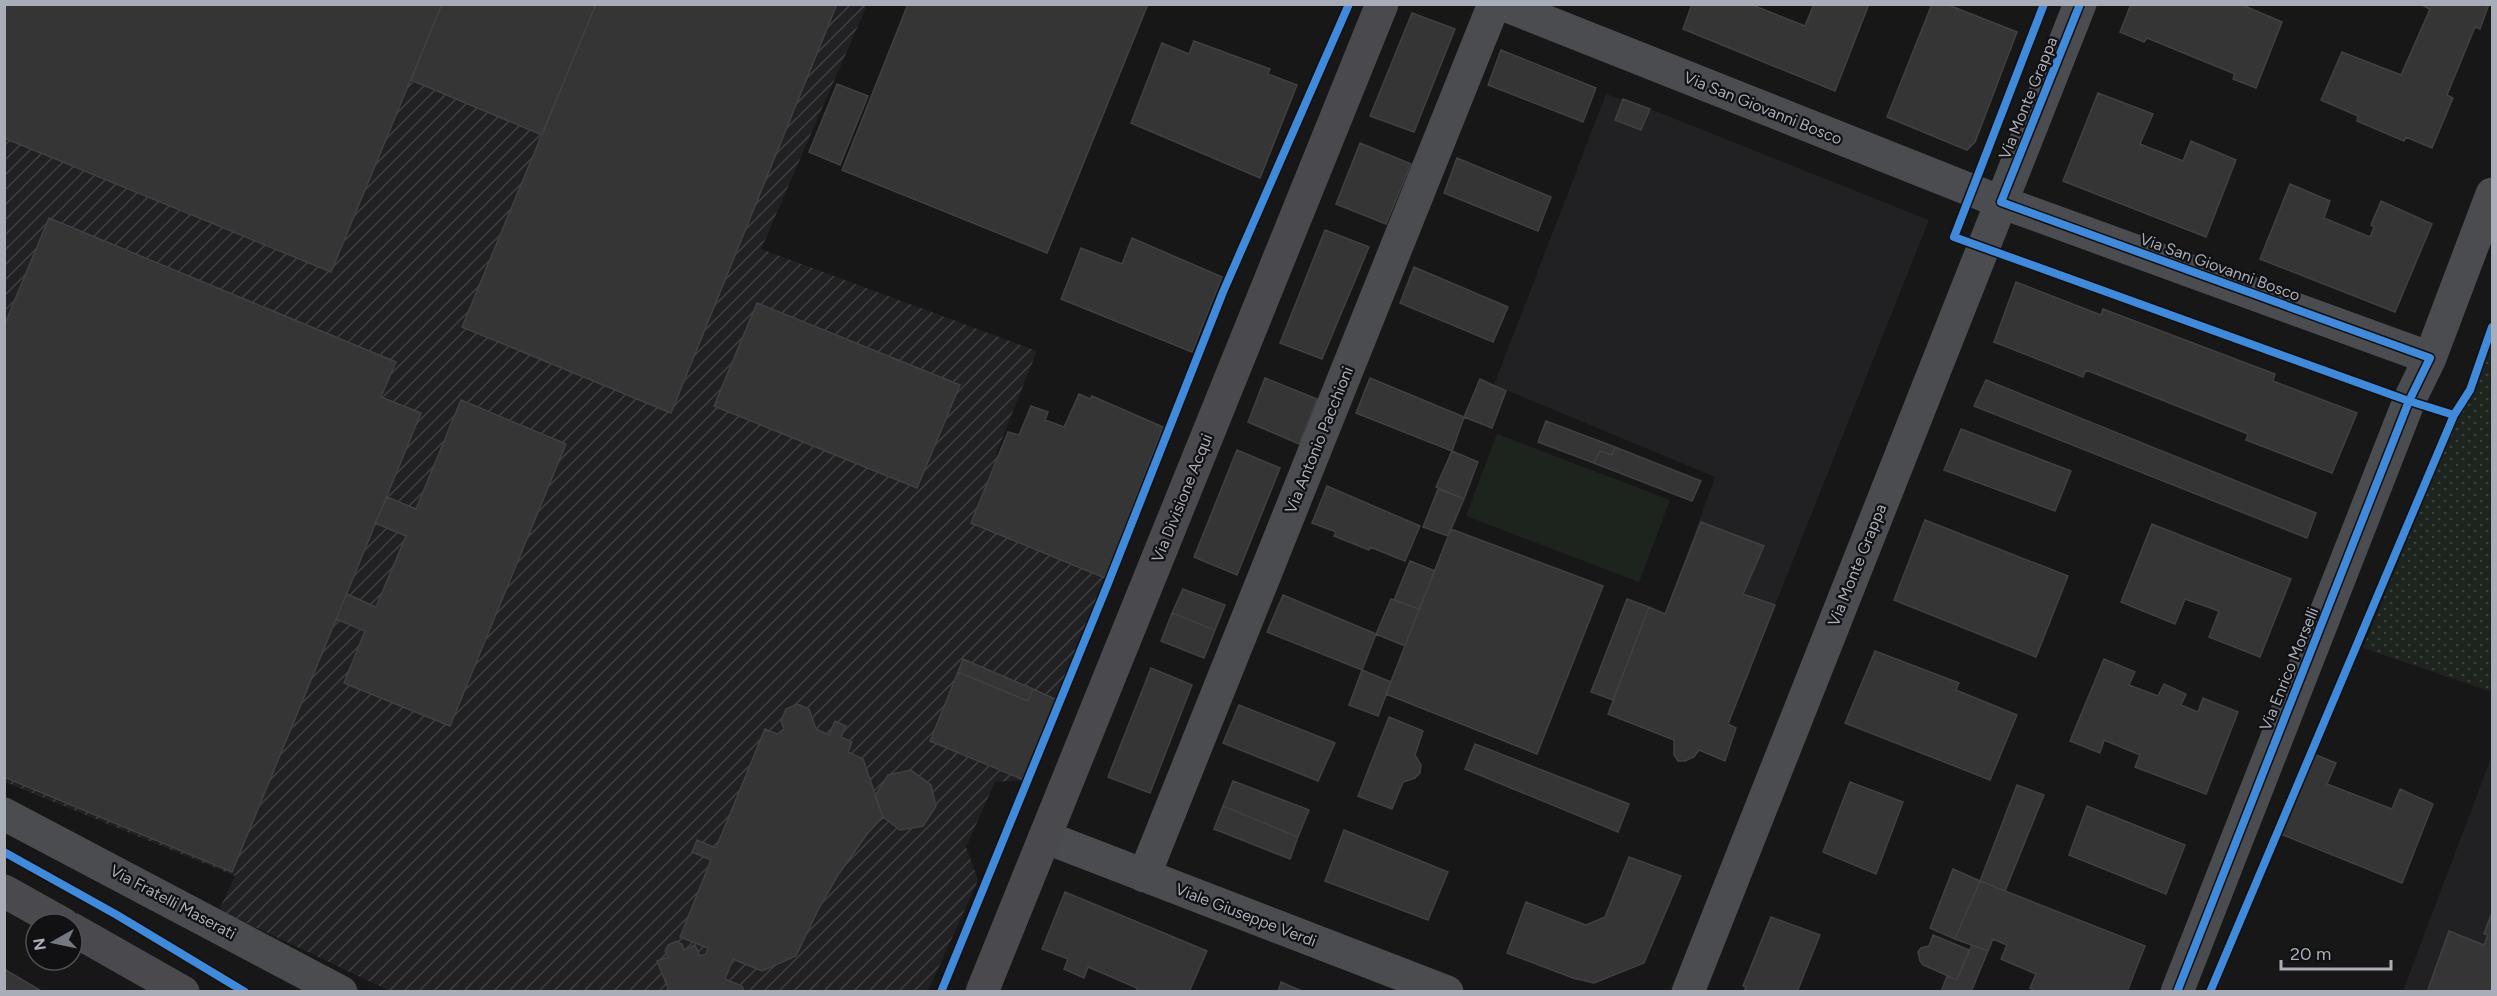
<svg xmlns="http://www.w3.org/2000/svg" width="2497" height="996" font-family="Figtree,sans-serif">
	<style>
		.built { fill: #212123 }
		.industrial { fill: url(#industrial-furrows) }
		.park { fill: url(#park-dots) }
		.pitch { fill: #1d241e }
		.building { fill: #353536; stroke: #3f4043; stroke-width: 1.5 }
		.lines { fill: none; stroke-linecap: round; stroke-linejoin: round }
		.minor { stroke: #4b4c50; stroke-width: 33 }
		.secondary { stroke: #4a4a4e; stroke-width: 33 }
		.cycleway-casing { stroke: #111113; stroke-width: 11 }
		.cycleway { stroke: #408adc; stroke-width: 8 }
		.labels { text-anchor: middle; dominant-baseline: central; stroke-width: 4.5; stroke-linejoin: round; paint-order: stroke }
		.street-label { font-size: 16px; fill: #a8adb8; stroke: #111113 }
	</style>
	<defs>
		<pattern id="industrial-furrows" width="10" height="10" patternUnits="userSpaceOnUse" patternTransform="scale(1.5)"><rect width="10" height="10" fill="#212123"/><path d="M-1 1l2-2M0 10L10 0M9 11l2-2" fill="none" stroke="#3e3f41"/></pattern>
		<pattern id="park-dots" width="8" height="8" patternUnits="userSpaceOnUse" patternTransform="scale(1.5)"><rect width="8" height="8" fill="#1d241e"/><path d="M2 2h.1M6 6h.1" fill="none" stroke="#3b413d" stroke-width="1.8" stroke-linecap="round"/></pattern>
	</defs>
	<rect width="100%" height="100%" fill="#171717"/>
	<path class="built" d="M1606,94L1650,109L1929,220L1728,723L1736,728L1725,761L1699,750L1694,757L1685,761H1678L1674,755V739L1608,714L1613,700L1591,692L1627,599L1665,614L1715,477L1494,385Z
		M2492,755V991H2403Z"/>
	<path class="industrial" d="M4,5H867L761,249L1037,351L996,454L1137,505L1024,780L995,782L966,847L978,880L928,991H390L219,910L235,876L5,782Z"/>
	<path class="park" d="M2492,335V692L2363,648Z"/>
	<path class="pitch" d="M1497,434L1670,500L1639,582L1466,516Z"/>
	<path class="building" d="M4,4H442L331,272L4,138Z
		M442,4H596L542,135L411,80Z
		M596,4H837L671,413L462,327Z
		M908,4H1148L1047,253L842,170Z
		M1692,4H1750L1805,26L1814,4H1869L1835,91L1683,29Z
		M1932,4H1946L2017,32L1975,142L1967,150L1887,117Z
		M2131,4H2240L2282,22L2256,88L2233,79L2235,74L2147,38L2144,42L2120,32Z
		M2420,4H2489L2480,29L2475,27L2447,95L2453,98L2432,148L2406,137L2404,141L2357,121L2358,116L2321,100L2342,52L2401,75L2430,9Z
		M1412,13L1455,29L1414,132L1370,116Z
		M1194,41L1270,69L1268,74L1297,85L1260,178L1131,123L1162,43L1189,54Z
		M1501,50L1596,88L1583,122L1488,85Z
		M837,84L868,96L840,165L809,152Z
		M2098,93L2153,114L2140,144L2183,161L2191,141L2236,160L2206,237L2063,181Z
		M1623,99L1650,109L1641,130L1615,120Z
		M1360,143L1411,164L1386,224L1336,204Z
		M1457,158L1551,197L1538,231L1444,193Z
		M2290,184L2330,201L2324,218L2370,237L2374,227L2371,225L2381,201L2432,224L2395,312L2260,259Z
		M49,218L396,362L381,397L421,413L232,872L4,777V326Z
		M1325,230L1369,247L1322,359L1280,343Z
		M1132,238L1222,277L1192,352L1061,299L1081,248L1122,264Z
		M1414,267L1508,307L1493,342L1400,303Z
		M2016,282L2101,315L2103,309L2275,374L2273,381L2357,413L2332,473L2246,440L2248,434L2086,370L2083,377L1994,342Z
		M757,303L960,385L917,488L714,406Z
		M1265,378L1317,399L1299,444L1248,422Z
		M1370,378L1464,417L1452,451L1356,413Z
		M1480,379L1506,391L1492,428L1464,417Z
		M1986,380L2316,513L2307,538L1974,406Z
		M1079,394L1090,399L1092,396L1163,427L1105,578L971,523L1008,432L1019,435L1031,406L1048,412L1045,420L1064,427Z
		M461,400L566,444L450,726L344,683L365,631L336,619L347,594L376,607L406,536L375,523L387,497L416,509Z
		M1546,421L1615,447L1612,455L1600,451L1594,463L1538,442Z
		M1961,429L2071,471L2055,511L1944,470Z
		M1615,447L1701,481L1692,501L1594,463L1600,451L1612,455Z
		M1237,450L1280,468L1237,575L1194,557Z
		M1452,451L1478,462L1464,499L1436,487Z
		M1327,486L1420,526L1405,561L1370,547L1369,550L1334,536L1336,532L1312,523Z
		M1438,489L1464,499L1448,536L1423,527Z
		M1925,520L2068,576L2036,657L1894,600Z
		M1701,522L1764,546L1743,594L1775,605L1728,724L1736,728L1725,761L1699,750L1694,757L1685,761H1678L1674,755V740L1608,714L1649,607L1665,614Z
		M2152,524L2291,579L2260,657L2209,637L2219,611L2185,599L2175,624L2121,602Z
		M1451,529L1603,586L1537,754L1386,694Z
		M1410,561L1435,571L1419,609L1394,600Z
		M1183,589L1225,605L1215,630L1172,613Z
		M1283,595L1376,634L1362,670L1267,632Z
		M1391,599L1419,609L1405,646L1376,634Z
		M1627,599L1649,607L1613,700L1591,692Z
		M1172,613L1215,630L1204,658L1161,641Z
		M1875,651L1959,683L1956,690L2017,715L1990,780L1845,723Z
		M963,659L1033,689L1028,701L958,672Z
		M2104,659L2135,672L2129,685L2158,696L2164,684L2186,694L2181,705L2198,712L2203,698L2238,712L2206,794L2135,767L2140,755L2104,740L2100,753L2070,741Z
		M1151,668L1192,685L1150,793L1108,777Z
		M1362,670L1391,682L1378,716L1349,705Z
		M958,672L1028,701L1033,689L1057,700L1024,780L930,741Z
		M797,704L809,709L816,729L829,735L835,721L846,726L841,737L852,742L848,752L863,759L883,817L867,834L838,875L818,910L796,956L762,971L733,959L725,979L742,986L744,992H666L668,988L657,961L668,957L665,951L668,945L676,941L682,944L684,950L695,945L700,956L706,954L708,948L680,937L711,860L692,852L697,840L716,848L765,729L777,734L784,729L781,721L786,709Z
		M1239,705L1335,743L1318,781L1223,743Z
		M1389,717L1423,731L1415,755L1421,765L1420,773L1415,778L1403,782L1392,809L1358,796Z
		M1475,744L1629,804L1618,832L1465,769Z
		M2311,753L2336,763L2327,784L2392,809L2400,789L2433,804L2402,883L2278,833Z
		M911,770L931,785L936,806L923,826L900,830L883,817L875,796L888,775Z
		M1233,781L1309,810L1298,837L1223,806Z
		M1850,782L1903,802L1876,874L1823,852Z
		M2017,785L2044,795L2005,891L1980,881Z
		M1223,806L1298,837L1290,859L1214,829Z
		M2087,806L2185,845L2166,894L2069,855Z
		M1344,830L1448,872L1428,920L1325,881Z
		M1629,857L1681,876L1644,963L1594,983L1573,978L1507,953L1526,902L1586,925L1605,917Z
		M1953,869L1980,881L1955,939L1930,928Z
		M1980,881L2145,946L2127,992H2036L2030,988L2036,974L2001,959L2007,945L1993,939L1988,951L1955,939Z
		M1065,892L1207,951L1189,992H1136L1137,988L1088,967L1084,978L1064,969L1068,959L1042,949Z
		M2492,912V992H2427L2449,931L2484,945L2488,935L2484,934Z
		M1771,917L1820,935L1797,992H1744L1746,987L1743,986Z
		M1933,935L1969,950L1957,980L1923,965L1920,961L1918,952L1921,948L1929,946Z
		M1972,945L1988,951L1971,992H1941L1947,976L1957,980Z
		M4,969L43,992H4Z
		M1281,982L1304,992H1278Z"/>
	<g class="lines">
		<path class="minor" d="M1502,4L2001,202L2430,358
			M4,814L341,992
			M1045,837L1447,992
			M1144,876L1494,4
			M1688,992L2080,4
			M2177,992L2409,401L2430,358L2492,194"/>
		<path class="secondary" d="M4,891L63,924
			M72,929L183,992
			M982,992L1382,4"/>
		<defs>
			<path id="cycleway" d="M2044,4L1954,237L2409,401L2454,415
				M2080,4L2001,202L2430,358L2409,401L2177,992
				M4,852L117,915L245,992
				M941,992L1107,586L1223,292L1349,4
				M2210,992L2454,415L2470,390L2492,327"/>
		</defs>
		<use href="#cycleway" class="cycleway-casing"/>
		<use href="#cycleway" class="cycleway"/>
	</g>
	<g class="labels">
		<g class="street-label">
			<text transform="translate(2028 98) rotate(-68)">Via Monte Grappa</text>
			<text transform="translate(1763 108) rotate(22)">Via San Giovanni Bosco</text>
			<text transform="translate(2220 267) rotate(20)">Via San Giovanni Bosco</text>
			<text transform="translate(1319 440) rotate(-68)">Via Antonio Pacchioni</text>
			<text transform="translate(1182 498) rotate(-68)">Via Divisione Acqui</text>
			<text transform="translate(1857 565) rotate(-68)">Via Monte Grappa</text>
			<text transform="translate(2289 669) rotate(-68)">Via Enrico Morselli</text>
			<text transform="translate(173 902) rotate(28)">Via Fratelli Maserati</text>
			<text transform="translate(1246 915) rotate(21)">Viale Giuseppe Verdi</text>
		</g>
	</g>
	<rect width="2497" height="996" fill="none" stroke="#a8adb8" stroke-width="12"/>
	<g transform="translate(54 942) rotate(261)"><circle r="28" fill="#111113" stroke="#4d4f55" stroke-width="1.5"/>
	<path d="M0-4.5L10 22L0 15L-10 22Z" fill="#757880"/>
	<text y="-9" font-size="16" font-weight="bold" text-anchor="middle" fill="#a8adb8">N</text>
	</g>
	<path d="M2281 960v9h110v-9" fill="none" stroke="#a8adb8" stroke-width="3"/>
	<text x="2290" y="960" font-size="18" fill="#a8adb8" stroke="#111113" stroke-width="4.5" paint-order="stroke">20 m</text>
</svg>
